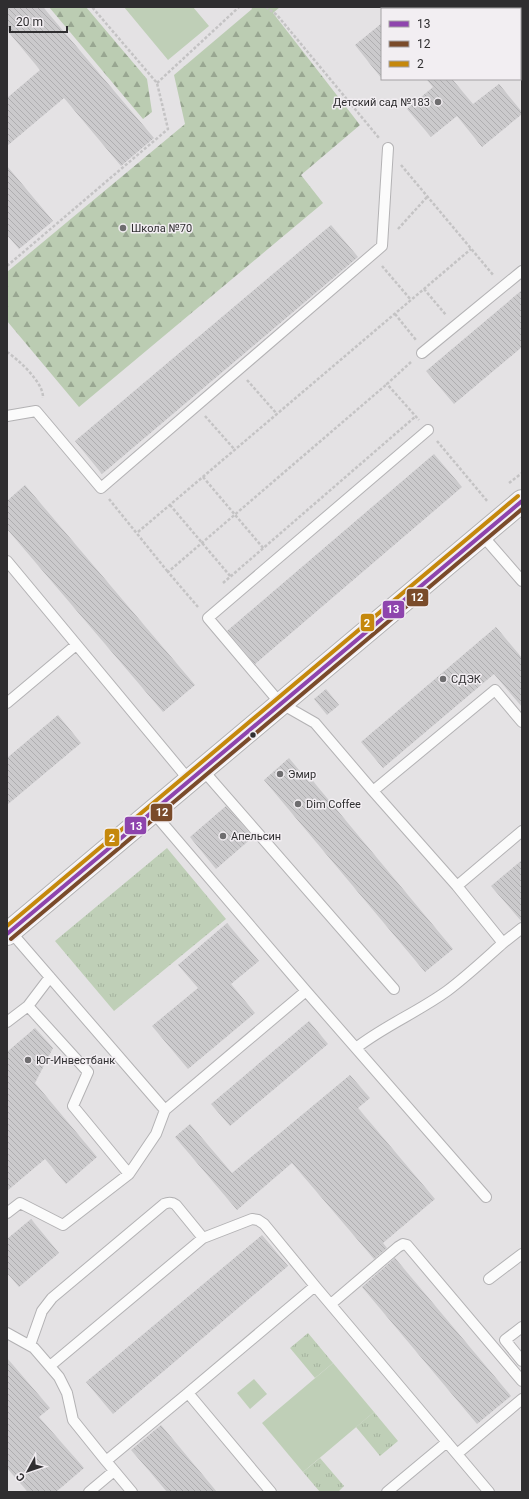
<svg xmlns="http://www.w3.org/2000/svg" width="529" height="1499" font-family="Roboto,sans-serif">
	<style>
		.grass { fill: #bfcfb7 }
		.forest { fill: url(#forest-firs) }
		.park { fill: url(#park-tufts) }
		.building { fill: url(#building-back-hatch) }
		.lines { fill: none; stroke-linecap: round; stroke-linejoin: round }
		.service-casing { stroke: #b3b2b4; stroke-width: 12 }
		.tertiary-casing { stroke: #b3b2b4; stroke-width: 24 }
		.path { stroke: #c4c3c4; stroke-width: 2.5; stroke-dasharray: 3 2; stroke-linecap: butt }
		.service { stroke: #fbfbfb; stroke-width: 10 }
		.tertiary { stroke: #fbfbfb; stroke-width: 22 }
		.bus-1-casing { stroke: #f2eef2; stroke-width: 7 }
		.bus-2-casing { stroke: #f2eef2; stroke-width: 7 }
		.bus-3-casing { stroke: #f2eef2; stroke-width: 7 }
		.bus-1 { stroke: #8e44ad; stroke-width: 4 }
		.bus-2 { stroke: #7a4b2a; stroke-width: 4 }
		.bus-3 { stroke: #c5880c; stroke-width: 4 }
		.poi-dot { fill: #6e6d6f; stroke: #f2eef2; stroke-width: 1.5 }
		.bus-dot { fill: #2f2e30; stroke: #f2eef2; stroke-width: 1.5 }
		.labels { text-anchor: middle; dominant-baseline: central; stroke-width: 3; stroke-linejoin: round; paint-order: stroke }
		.poi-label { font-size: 11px; fill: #2f2e30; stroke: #f2eef2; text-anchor: start }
		.line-badge { stroke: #f2eef2; stroke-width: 1.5 }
		.badge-label { font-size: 11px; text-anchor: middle; font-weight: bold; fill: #fff }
	</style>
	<defs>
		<pattern id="forest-firs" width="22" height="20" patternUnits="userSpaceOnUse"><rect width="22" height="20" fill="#bbccb2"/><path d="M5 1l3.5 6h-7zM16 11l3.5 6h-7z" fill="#98a691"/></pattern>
		<pattern id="park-tufts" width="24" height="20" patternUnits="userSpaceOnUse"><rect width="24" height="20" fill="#bfcfb7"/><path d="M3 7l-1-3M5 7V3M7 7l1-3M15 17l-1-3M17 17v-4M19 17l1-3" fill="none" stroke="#a4b29e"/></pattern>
		<pattern id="building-back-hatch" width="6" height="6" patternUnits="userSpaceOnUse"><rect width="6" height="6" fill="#cbcacc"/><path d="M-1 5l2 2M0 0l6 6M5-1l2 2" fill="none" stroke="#afaeb0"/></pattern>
	</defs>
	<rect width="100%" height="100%" fill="#e4e2e4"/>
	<path class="grass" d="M124,7H193L209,26L168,60Z
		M333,1363L374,1412L303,1472L262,1423Z
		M254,1379L267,1394L250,1409L237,1393Z"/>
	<path class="forest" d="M49,7H86L147,79L152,112L143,119Z
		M251,7H280L273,13L360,125L301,175L323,203L79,407L7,321V272L185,124L174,75L252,9Z"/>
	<path class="park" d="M167,848L226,919L114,1011L55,941Z
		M308,1333L333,1363L315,1378L290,1348Z
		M374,1412L398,1441L380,1456L356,1427Z
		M320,1458L344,1486L338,1492H320L303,1472Z"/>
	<path class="building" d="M7,7H43L154,138L121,166L64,98L7,146V98L40,70L7,30Z
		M382,23V79L355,45Z
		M426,79H452L473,104L499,84L522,112V114L482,147L457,116L431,137L407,109L433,87Z
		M7,166L53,221L19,249L7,235Z
		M331,225L358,257L102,474L75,441Z
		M522,290V347L454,404L426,371Z
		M434,454L462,487L255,664L227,631Z
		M25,485L195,685L163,712L7,529V501Z
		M496,627L522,658V707L494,674L383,768L361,742Z
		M326,689L339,705L327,715L314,699Z
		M58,715L81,743L7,805V758Z
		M289,758L309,782L312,780L453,949L425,972L264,780Z
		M226,806L253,837L216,869L190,837Z
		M522,860V922L491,886Z
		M227,923L259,961L231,984L255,1013L188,1069L152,1026L198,988L178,965Z
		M309,1021L328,1044L230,1126L211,1104Z
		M35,1028L53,1048L35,1083L97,1157L66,1184L45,1159L7,1191V1052Z
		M350,1075L370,1098L358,1108L435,1199L383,1243L387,1248L374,1259L292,1163L237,1210L175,1137L190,1124L232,1173Z
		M31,1219L59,1253L19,1287L7,1273V1239Z
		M262,1235L288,1266L113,1414L86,1382Z
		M395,1258L511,1396L477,1424L362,1287Z
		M7,1358L50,1408L39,1417L84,1468L56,1492H28L7,1468Z
		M161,1425L217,1492H167L151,1473L131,1450Z"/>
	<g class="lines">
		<defs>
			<path id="service" d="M422,353L522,271
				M7,416L36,411L101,488L382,246L388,148
				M428,430L208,618L280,703L315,723L373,791L495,690L522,722
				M482,535L522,581
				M7,561L189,780
				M7,703L76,645
				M202,769L394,989
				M373,791L457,886
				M152,811L306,991L486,1197
				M503,943L522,928
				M28,1006L88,1072L73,1106L129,1174
				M7,1022L28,1006L50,977
				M356,1048C384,1026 418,1012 447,991C467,976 485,959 503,943L457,886L522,831
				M165,1110L306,991
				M7,1213L20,1203L63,1225L129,1174L156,1134L165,1110L10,931
				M489,1279L522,1254
				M331,1304L398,1247L403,1244L407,1245L522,1381
				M522,1327L505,1340L522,1361
				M7,1333L34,1348L59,1377L67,1393L73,1420L106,1461
				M30,1345L42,1311L52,1298L164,1204C169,1202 172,1202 176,1205L203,1238
				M50,1366L203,1238L252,1219L258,1220L264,1224L315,1286
				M457,1454L522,1399
				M89,1492L114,1471
				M132,1492L106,1461L188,1393
				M271,1492L188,1393L315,1286L489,1492
				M387,1492L447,1442"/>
			<path id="tertiary" d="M7,934L522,501"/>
		</defs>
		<use href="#service" class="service-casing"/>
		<use href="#tertiary" class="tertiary-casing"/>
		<path class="path" d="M266,7L277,15L379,138
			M157,83L239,7
			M401,165L494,276
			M398,229L427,197
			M7,266L168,129L157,83L92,7
			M382,266L411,300
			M424,289L446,315
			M395,314L416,340
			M7,352C19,360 44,383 43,398
			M411,362L387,384L419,420
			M247,380L277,414
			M205,416L235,450
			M437,441L488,502
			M203,477L264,549
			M509,483L522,473
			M109,499L168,572
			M170,505L231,577
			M138,532L471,249
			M223,583L416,416
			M198,607L168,572L387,384"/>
		<use href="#service" class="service"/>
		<use href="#tertiary" class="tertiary"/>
		<defs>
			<path id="bus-1" d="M7,934L522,501"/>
			<path id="bus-2" d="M11,939L522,509"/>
			<path id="bus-3" d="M7,926L518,496"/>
		</defs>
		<use href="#bus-1" class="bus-1-casing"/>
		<use href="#bus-2" class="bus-2-casing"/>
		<use href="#bus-3" class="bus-3-casing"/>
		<use href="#bus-1" class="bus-1"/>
		<use href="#bus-2" class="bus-2"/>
		<use href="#bus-3" class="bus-3"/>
	</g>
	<g class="poi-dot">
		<circle cx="438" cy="102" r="4"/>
		<circle cx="123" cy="228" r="4"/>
		<circle cx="443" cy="679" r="4"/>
		<circle cx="280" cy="774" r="4"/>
		<circle cx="298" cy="804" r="4"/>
		<circle cx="223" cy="836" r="4"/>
		<circle cx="28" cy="1060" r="4"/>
	</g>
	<circle class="bus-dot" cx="253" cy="735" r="3.5"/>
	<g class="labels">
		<g class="poi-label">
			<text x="430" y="102" text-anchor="end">Детский сад №183</text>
			<text x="131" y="228">Школа №70</text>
			<text x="451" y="679">СДЭК</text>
			<text x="288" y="774">Эмир</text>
			<text x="306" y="804">Dim Coffee</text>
			<text x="231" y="836">Апельсин</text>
			<text x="36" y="1060">Юг-Инвестбанк</text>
		</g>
	</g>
	<g class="line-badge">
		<rect x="406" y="588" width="23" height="19" rx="4" fill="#7a4b2a"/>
		<rect x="382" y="600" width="23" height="19" rx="4" fill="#8e44ad"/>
		<rect x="360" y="613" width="15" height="19" rx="4" fill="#c5880c"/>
		<rect x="150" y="803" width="23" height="19" rx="4" fill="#7a4b2a"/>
		<rect x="124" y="816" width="23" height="19" rx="4" fill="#8e44ad"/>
		<rect x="104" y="828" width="16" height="19" rx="4" fill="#c5880c"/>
	</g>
	<g class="badge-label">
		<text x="417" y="601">12</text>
		<text x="393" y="613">13</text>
		<text x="367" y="627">2</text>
		<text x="162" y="816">12</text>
		<text x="136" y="830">13</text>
		<text x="112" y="842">2</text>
	</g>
	<rect width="529" height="1499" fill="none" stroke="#2f2e30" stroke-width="16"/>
	<rect x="381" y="8" width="140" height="72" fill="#f2eef2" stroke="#a4a1a4"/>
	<rect x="389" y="21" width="20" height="6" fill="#8e44ad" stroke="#a4a1a4"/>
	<text x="417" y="28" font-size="12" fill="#2f2e30">13</text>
	<rect x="389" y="41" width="20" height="6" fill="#7a4b2a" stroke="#a4a1a4"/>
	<text x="417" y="48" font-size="12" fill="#2f2e30">12</text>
	<rect x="389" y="61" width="20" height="6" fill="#c5880c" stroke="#a4a1a4"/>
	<text x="417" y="68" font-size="12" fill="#2f2e30">2</text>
	<g transform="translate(28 1471) rotate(230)" stroke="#f2eef2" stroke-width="3" paint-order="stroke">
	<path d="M0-3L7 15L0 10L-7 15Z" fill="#2f2e30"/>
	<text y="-6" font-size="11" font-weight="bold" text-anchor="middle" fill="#2f2e30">С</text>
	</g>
	<path d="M10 26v6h57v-6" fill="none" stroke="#2f2e30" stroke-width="2"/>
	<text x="16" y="26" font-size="12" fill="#2f2e30" stroke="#f2eef2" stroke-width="3" paint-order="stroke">20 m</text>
</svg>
